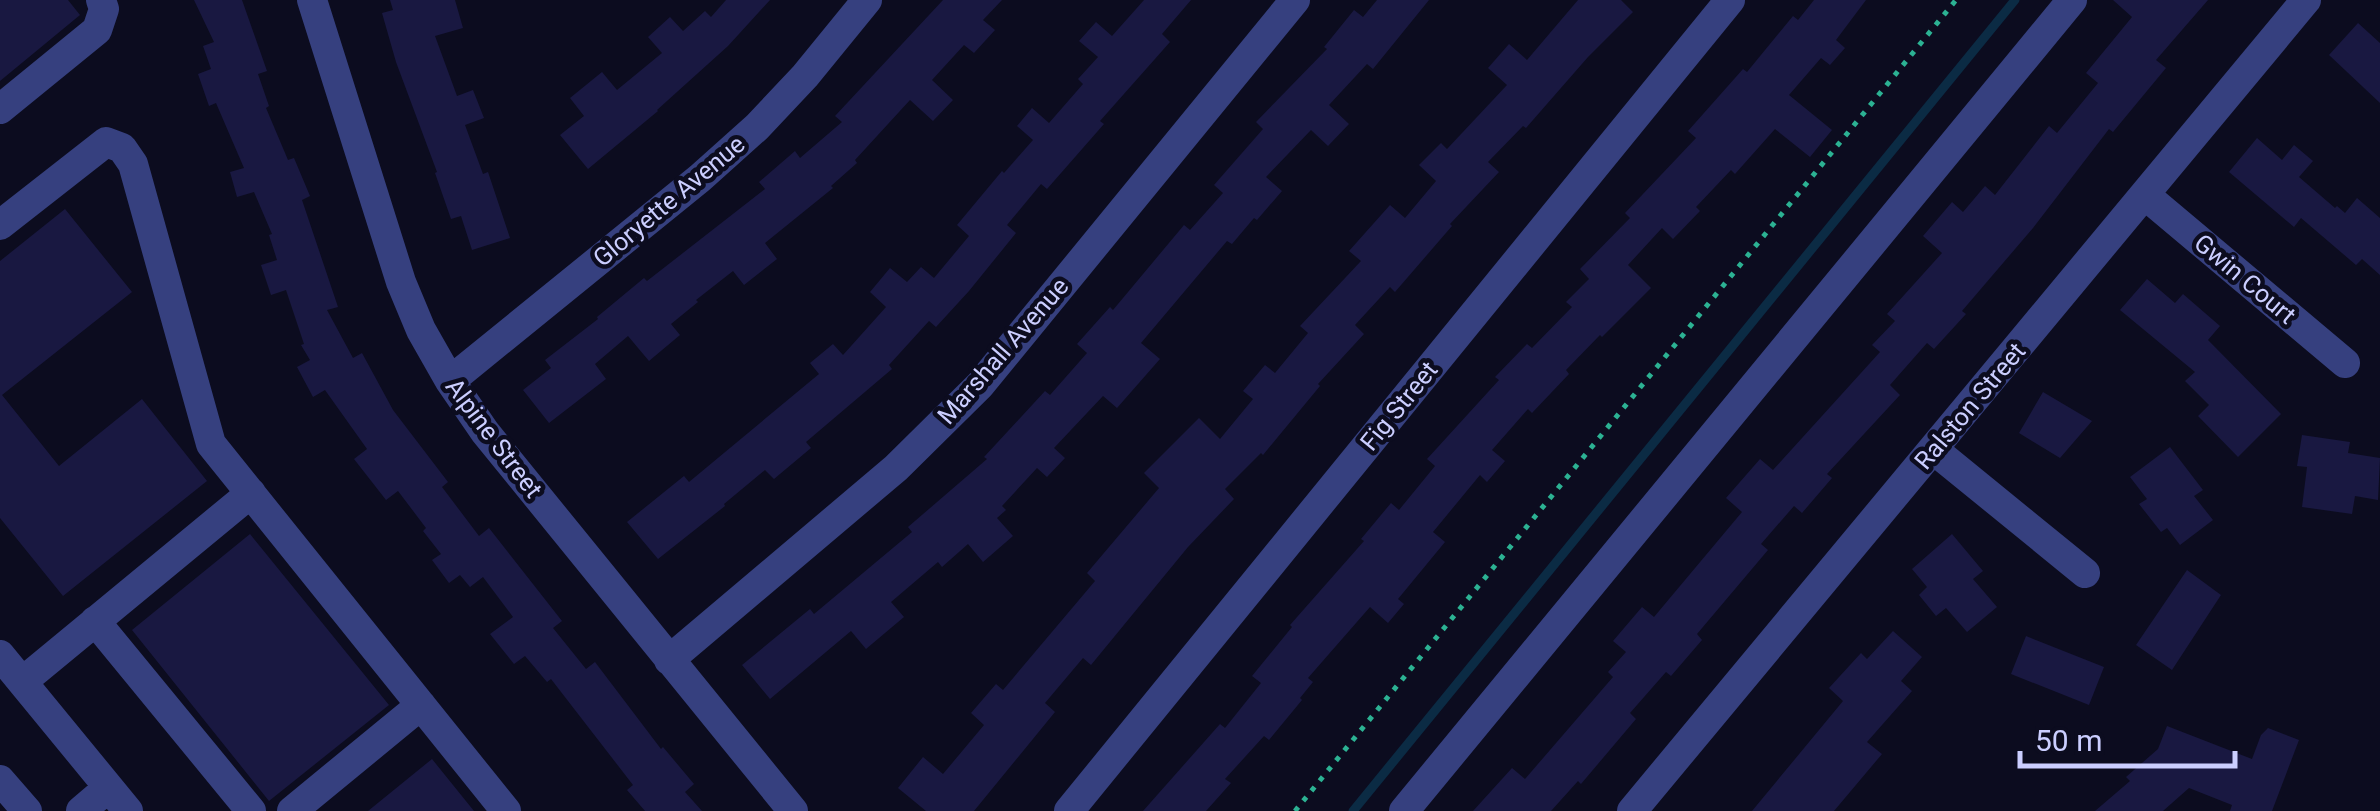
<svg xmlns="http://www.w3.org/2000/svg" width="2380" height="811" font-family="Roboto,sans-serif">
	<style>
		.lines { fill: none; stroke-linecap: round; stroke-linejoin: round }
		.stream { stroke: #0b2b44; stroke-width: 9 }
		.building { fill: #191841 }
		.path { stroke: #2cb293; stroke-width: 5; stroke-dasharray: 5 8; stroke-linecap: butt }
		.minor { stroke: #36407f; stroke-width: 30 }
		.labels { text-anchor: middle; dominant-baseline: central; stroke-width: 9; stroke-linejoin: round; paint-order: stroke }
		.street-label { font-size: 25px; fill: #cbceff; stroke: #0c0c1f }
	</style>
	<rect width="100%" height="100%" fill="#0c0c1f"/>
	<g class="lines">
		<path class="stream" d="M1353,811L2015,0"/>
	</g>
	<path class="building" d="M0,0H68L80,15L0,81Z
		M194,0H242L267,71L258,74L269,106L266,108L288,160L294,158L310,196L302,200L338,307L327,310L353,358L362,353L393,410L448,482L442,487L479,536L489,528L562,621L553,628L586,669L595,662L661,749L663,747L694,784L685,792L702,811H645L627,790L633,785L551,679L547,682L525,656L514,664L490,634L513,617L483,577L470,587L460,575L449,583L432,560L441,554L423,531L426,528L398,491L386,500L354,459L367,449L325,390L313,397L297,367L310,360L301,345L304,344L286,290L271,295L261,265L277,260L269,235L272,234L254,192L237,197L230,172L244,168L216,103L209,106L198,74L211,69L203,46L214,42Z
		M390,0H455L463,28L435,36L457,96L473,90L484,118L465,125L483,174L488,172L510,238L472,250L461,216L451,219L435,173L437,172L396,62L382,13L393,10Z
		M726,0H770L728,46L657,110L658,111L588,169L560,135L584,116L570,98L602,72L617,90L662,53L648,37L670,17L683,31L705,11L711,17Z
		M943,0H1002L983,20L995,30L974,53L964,45L932,80L953,100L933,121L910,100L855,160L857,163L831,186L833,188L765,243L777,259L744,285L733,271L696,300L698,302L671,324L680,335L649,361L628,336L595,364L606,379L549,423L523,390L551,368L545,360L598,319L597,317L644,278L647,281L765,189L759,182L795,151L800,158L842,122L835,116Z
		M1144,0H1191L1162,34L1170,42L1100,121L1104,124L1047,189L1041,184L1007,225L1016,233L969,291L936,327L929,321L889,365L892,369L806,442L811,448L774,479L765,470L724,504L725,506L658,559L627,522L684,476L689,482L819,374L810,363L833,344L843,355L886,307L870,292L890,268L907,282L921,267L934,278L969,236L957,225L1002,171L1004,173L1033,140L1017,126L1032,108L1049,123L1083,84L1078,79L1098,57L1079,41L1096,22L1112,36Z
		M1377,0H1429L1373,69L1367,64L1329,105L1349,124L1328,146L1311,130L1266,177L1282,191L1257,220L1254,218L1232,244L1227,241L1141,343L1160,359L1117,408L1103,396L1054,448L1065,458L1047,477L1037,468L1002,506L1006,510L997,518L1013,536L983,562L968,544L942,567L938,562L891,602L904,617L866,649L851,631L770,699L742,665L810,609L814,614L912,532L908,527L987,459L984,457L1045,391L1050,395L1087,353L1077,344L1110,307L1113,310L1184,225L1190,230L1223,193L1214,185L1263,129L1256,122L1327,49L1324,47L1354,10L1363,17Z
		M1578,0H1621L1633,12L1588,57L1526,128L1523,126L1488,162L1499,172L1450,224L1452,226L1395,292L1390,287L1355,325L1364,334L1318,384L1320,386L1263,455L1261,453L1225,489L1234,499L1188,547L1091,665L1083,658L1045,703L1055,712L974,811H926L898,788L923,757L943,774L984,725L971,713L996,684L1003,690L1095,581L1087,573L1159,488L1144,473L1199,418L1220,439L1253,399L1243,391L1265,365L1275,373L1308,333L1300,326L1361,261L1349,251L1390,205L1405,218L1436,181L1419,165L1441,143L1447,149L1507,85L1488,68L1509,44L1527,60Z
		M1814,0H1866L1836,40L1845,48L1830,65L1821,58L1789,95L1832,130L1810,157L1775,129L1735,174L1731,170L1696,207L1700,211L1673,239L1662,228L1628,265L1651,288L1602,337L1600,335L1566,370L1569,374L1532,413L1528,409L1492,450L1505,461L1487,482L1480,475L1433,532L1445,542L1398,599L1404,604L1388,623L1370,607L1308,678L1313,682L1300,698L1302,700L1269,740L1264,736L1225,779L1231,783L1206,811H1143L1220,724L1225,728L1261,683L1252,676L1292,627L1290,625L1364,541L1361,539L1391,503L1399,510L1435,466L1427,459L1499,380L1495,377L1527,344L1532,348L1572,307L1566,302L1589,279L1580,269L1630,218L1625,213L1696,138L1688,131L1743,69L1747,72L1793,16L1798,20Z
		M2113,0H2208L2156,60L2166,68L2113,132L2109,129L2033,228L1962,311L1966,314L1934,349L1927,343L1890,385L1900,395L1827,474L1832,478L1802,513L1794,506L1761,544L1768,550L1697,634L1702,640L1671,676L1666,672L1630,713L1636,719L1581,784L1578,781L1551,811H1473L1512,768L1525,779L1613,677L1608,672L1626,652L1613,641L1642,607L1654,617L1742,512L1726,498L1760,459L1773,470L1880,352L1872,345L1895,321L1887,314L1942,253L1923,236L1952,202L1963,212L1985,186L1995,195L2049,126L2057,133L2098,83L2086,73L2132,17Z
		M2358,23L2380,43V103L2329,55Z
		M2257,138L2282,160L2294,145L2313,161L2299,177L2335,208L2337,206L2345,213L2357,198L2380,218V275L2362,259L2356,265L2301,218L2294,227L2229,172Z
		M65,209L132,292L2,395L59,466L142,399L207,481L63,596L0,518V261Z
		M2147,279L2175,303L2183,294L2220,326L2208,340L2281,414L2238,457L2198,416L2209,405L2185,381L2195,372L2120,310Z
		M2043,392L2092,421L2060,458L2019,433Z
		M2302,435L2350,442L2348,453L2380,458L2378,500L2355,496L2352,514L2302,507L2307,467L2297,466Z
		M2170,447L2203,490L2194,496L2213,520L2180,545L2167,528L2161,532L2139,504L2147,499L2130,477Z
		M250,534L389,705L269,801L132,630Z
		M1952,534L1983,571L1973,579L1997,607L1967,632L1946,608L1936,616L1919,595L1927,587L1912,569Z
		M2187,570L2221,595L2172,670L2136,645Z
		M1893,631L1922,657L1901,681L1912,691L1867,742L1882,754L1834,811H1752L1843,701L1829,688L1861,653L1867,659Z
		M2026,636L2104,667L2089,705L2011,674Z
		M2167,726L2252,759L2261,735L2268,728L2299,740L2272,811H2230L2232,805L2189,788L2163,811H2095L2130,781L2126,777L2158,749Z
		M432,759L474,811H368Z"/>
	<g class="lines">
		<path class="path" d="M1295,811L1956,0"/>
		<path class="minor" d="M312,0L401,282L421,330L450,381L485,432L793,811
			M0,109L97,30L104,9L101,0
			M2145,195L2345,363
			M0,225L106,142L122,148L133,164L211,444L506,811
			M450,381L700,178L757,127L805,76L867,0
			M1934,450L2085,573
			M95,621L251,811
			M0,655L128,811
			M669,660L896,468L980,385L1295,0
			M22,682L251,493
			M0,780L27,811
			M81,811L108,788
			M292,811L421,705
			M1069,811L1730,0
			M1404,811L2072,0
			M1632,811L2306,0"/>
	</g>
	<g class="labels">
		<g class="street-label">
			<text transform="translate(669 201) rotate(-40)">Gloryette Avenue</text>
			<text transform="translate(2245 279) rotate(40)">Gwin Court</text>
			<text transform="translate(1003 351) rotate(-49)">Marshall Avenue</text>
			<text transform="translate(1399 406) rotate(-51)">Fig Street</text>
			<text transform="translate(1970 406) rotate(-50)">Ralston Street</text>
			<text transform="translate(494 438) rotate(53)">Alpine Street</text>
		</g>
	</g>
	<path d="M2020 751v15h215v-15" fill="none" stroke="#cbceff" stroke-width="5"/>
	<text x="2035" y="751" font-size="30" fill="#cbceff" stroke="#0c0c1f" stroke-width="8" paint-order="stroke">50 m</text>
</svg>
